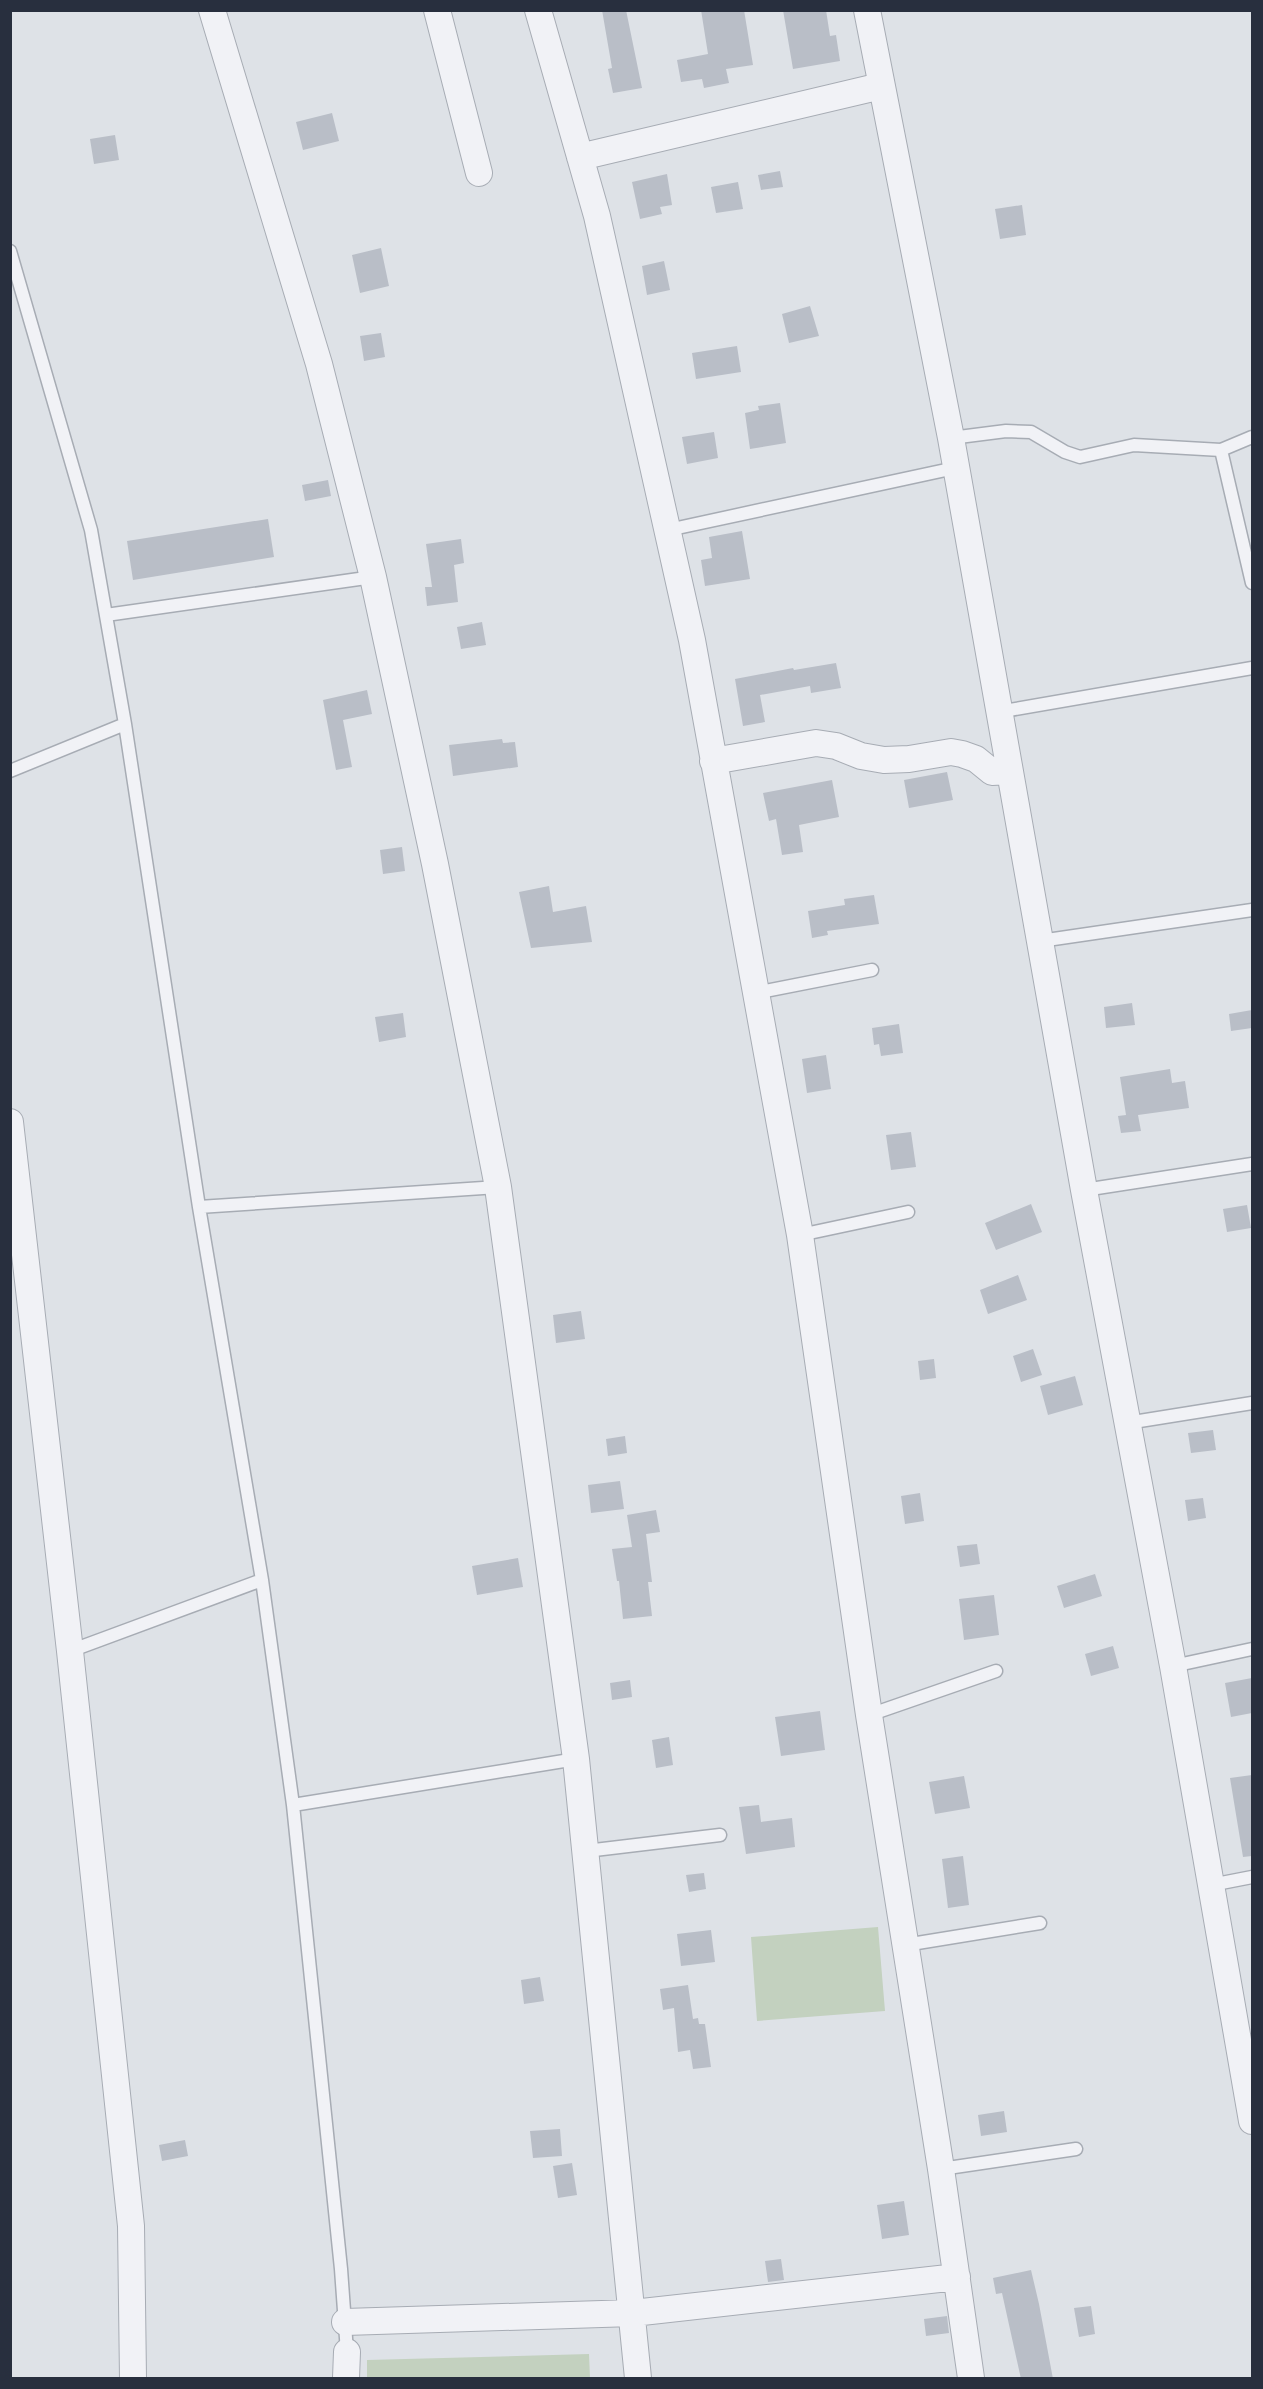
<svg xmlns="http://www.w3.org/2000/svg" width="1263" height="2389" font-family="'DejaVu Sans',sans-serif">
	<style>
		.green { fill: #c3d1bf }
		.building { fill: #b9bec7 }
		.lines { fill: none; stroke-linecap: round; stroke-linejoin: round }
		.lane-casing { stroke: #a7acb4; stroke-width: 15 }
		.street-casing { stroke: #a7acb4; stroke-width: 28 }
		.lane { stroke: #f1f2f6; stroke-width: 12 }
		.street { stroke: #f1f2f6; stroke-width: 26 }
	</style>
	<rect width="100%" height="100%" fill="#dee2e7"/>
	<path class="green" d="M878,1927L885,2011L757,2021L751,1937Z
		M589,2354L590,2378H367V2360Z"/>
	<path class="building" d="M602,10H626L642,88L613,93L608,69L612,68Z
		M701,10H744L753,65L726,69L729,83L704,88L702,79L681,82L677,60L708,54Z
		M783,10H826L830,36L836,35L840,61L793,69Z
		M332,113L339,141L303,150L296,122Z
		M115,135L119,160L94,164L90,139Z
		M780,171L783,187L761,190L758,175Z
		M667,174L672,205L660,207L662,214L640,219L632,182Z
		M738,182L743,209L716,213L711,187Z
		M1022,205L1026,235L1000,239L995,209Z
		M381,248L389,286L360,293L352,255Z
		M664,261L670,290L647,295L642,266Z
		M810,306L819,336L789,343L782,314Z
		M381,333L385,357L364,361L360,336Z
		M737,346L741,372L696,379L692,353Z
		M780,403L786,443L750,449L745,413L759,410L758,406Z
		M714,432L718,458L687,464L682,437Z
		M328,480L331,496L305,501L302,485Z
		M268,519L274,557L133,580L127,541Z
		M742,531L750,579L705,586L701,560L712,558L709,537Z
		M461,539L464,563L454,565L458,602L427,606L425,587H432L426,544Z
		M482,622L486,645L461,649L457,627Z
		M836,663L841,688L811,693L810,686L760,695L765,722L743,726L735,679L793,668L794,670Z
		M367,690L372,714L343,720L352,767L336,770L323,700Z
		M502,739L503,743L515,742L518,767L453,776L449,745Z
		M947,772L953,800L909,808L904,780Z
		M832,780L839,817L799,825L803,852L782,855L776,819L769,821L763,793Z
		M402,847L405,871L383,874L380,850Z
		M549,886L553,912L586,906L592,942L531,948L519,892Z
		M874,895L879,924L827,931L828,935L812,938L808,911L845,905L844,899Z
		M1132,1003L1135,1025L1106,1028L1104,1007Z
		M1252,1010V1028L1231,1031L1229,1014Z
		M403,1013L406,1037L379,1042L375,1017Z
		M899,1024L903,1053L881,1056L879,1044L874,1045L872,1028Z
		M826,1055L831,1089L807,1093L802,1059Z
		M1170,1069L1172,1083L1185,1081L1189,1108L1138,1115L1141,1131L1121,1133L1118,1116L1126,1115L1120,1077Z
		M911,1132L916,1167L891,1170L886,1135Z
		M1031,1204L1042,1232L996,1250L985,1223Z
		M1247,1205L1251,1228L1227,1232L1223,1209Z
		M1018,1275L1027,1300L988,1314L980,1290Z
		M581,1311L585,1339L556,1343L553,1315Z
		M1033,1349L1042,1375L1021,1382L1013,1356Z
		M934,1359L936,1378L920,1380L918,1361Z
		M1075,1376L1083,1405L1048,1415L1040,1386Z
		M1213,1430L1216,1450L1191,1453L1188,1433Z
		M625,1436L627,1453L608,1456L606,1439Z
		M620,1481L624,1509L591,1513L588,1485Z
		M920,1493L924,1521L905,1524L901,1496Z
		M1203,1498L1206,1518L1188,1521L1185,1500Z
		M656,1510L660,1532L646,1534L652,1582H648L652,1616L623,1619L619,1581H617L612,1549L632,1547L627,1515Z
		M977,1544L980,1564L960,1567L957,1546Z
		M518,1558L523,1587L477,1595L472,1566Z
		M1095,1574L1102,1596L1064,1608L1057,1586Z
		M994,1595L999,1635L964,1640L959,1599Z
		M1113,1646L1119,1668L1091,1676L1085,1654Z
		M1252,1678V1713L1231,1717L1225,1683Z
		M630,1680L632,1697L612,1700L610,1683Z
		M820,1711L825,1750L781,1756L775,1717Z
		M669,1737L673,1765L656,1768L652,1740Z
		M1252,1775V1856L1243,1857L1230,1778Z
		M964,1776L970,1808L935,1814L929,1782Z
		M759,1805L761,1822L792,1818L795,1847L746,1854L739,1807Z
		M963,1856L969,1905L948,1908L942,1859Z
		M704,1873L706,1889L689,1892L686,1875Z
		M711,1930L715,1962L681,1966L677,1934Z
		M540,1977L544,2001L524,2004L521,1980Z
		M688,1985L693,2019L698,2018L699,2024H705L711,2067L693,2069L690,2050L678,2052L674,2008L663,2010L660,1989Z
		M1004,2111L1007,2132L981,2136L978,2115Z
		M560,2129L562,2156L533,2158L530,2131Z
		M185,2140L188,2156L162,2161L159,2145Z
		M572,2163L577,2195L558,2198L553,2166Z
		M904,2201L909,2235L882,2239L877,2205Z
		M781,2259L784,2280L768,2282L765,2261Z
		M1031,2270L1039,2304L1053,2379H1021L1002,2293L996,2294L993,2278Z
		M1091,2306L1095,2334L1079,2337L1074,2308Z
		M947,2316L949,2333L926,2336L924,2319Z"/>
	<g class="lines">
		<defs>
			<path id="lane" d="M10,251L91,530L125,724L199,1207L262,1580L293,1805L341,2269L347,2352
				M951,438L1006,431L1031,432L1065,452L1080,457L1134,445L1221,450L1252,437
				M1221,450L1252,583
				M668,530L955,468
				M106,615L373,577
				M998,712L1252,668
				M10,771L125,724
				M1040,941L1252,910
				M755,993L872,970
				M1084,1190L1252,1164
				M199,1207L498,1187
				M800,1235L908,1212
				M1127,1423L1252,1403
				M70,1651L262,1580
				M1173,1666L1252,1649
				M869,1715L996,1671
				M293,1805L576,1759
				M586,1851L720,1835
				M1211,1885L1252,1877
				M905,1945L1040,1923
				M941,2169L1076,2149"/>
			<path id="street" d="M212,10L319,364L373,577L435,864L498,1187L576,1759L638,2378
				M437,10L479,173
				M538,10L597,216L692,640L800,1235L869,1715L941,2169L971,2378
				M867,10L951,438L1084,1190L1173,1666L1252,2121
				M580,157L881,86
				M713,761L816,743L836,746L861,756L884,760L909,759L951,752L962,754L976,759L992,772L1009,771
				M10,1122L70,1651L131,2226L133,2378
				M345,2322L633,2313L957,2277
				M346,2378L347,2352"/>
		</defs>
		<use href="#lane" class="lane-casing"/>
		<use href="#street" class="street-casing"/>
		<use href="#lane" class="lane"/>
		<use href="#street" class="street"/>
	</g>
	<rect width="1263" height="2389" fill="none" stroke="#282f3e" stroke-width="24"/>
</svg>
